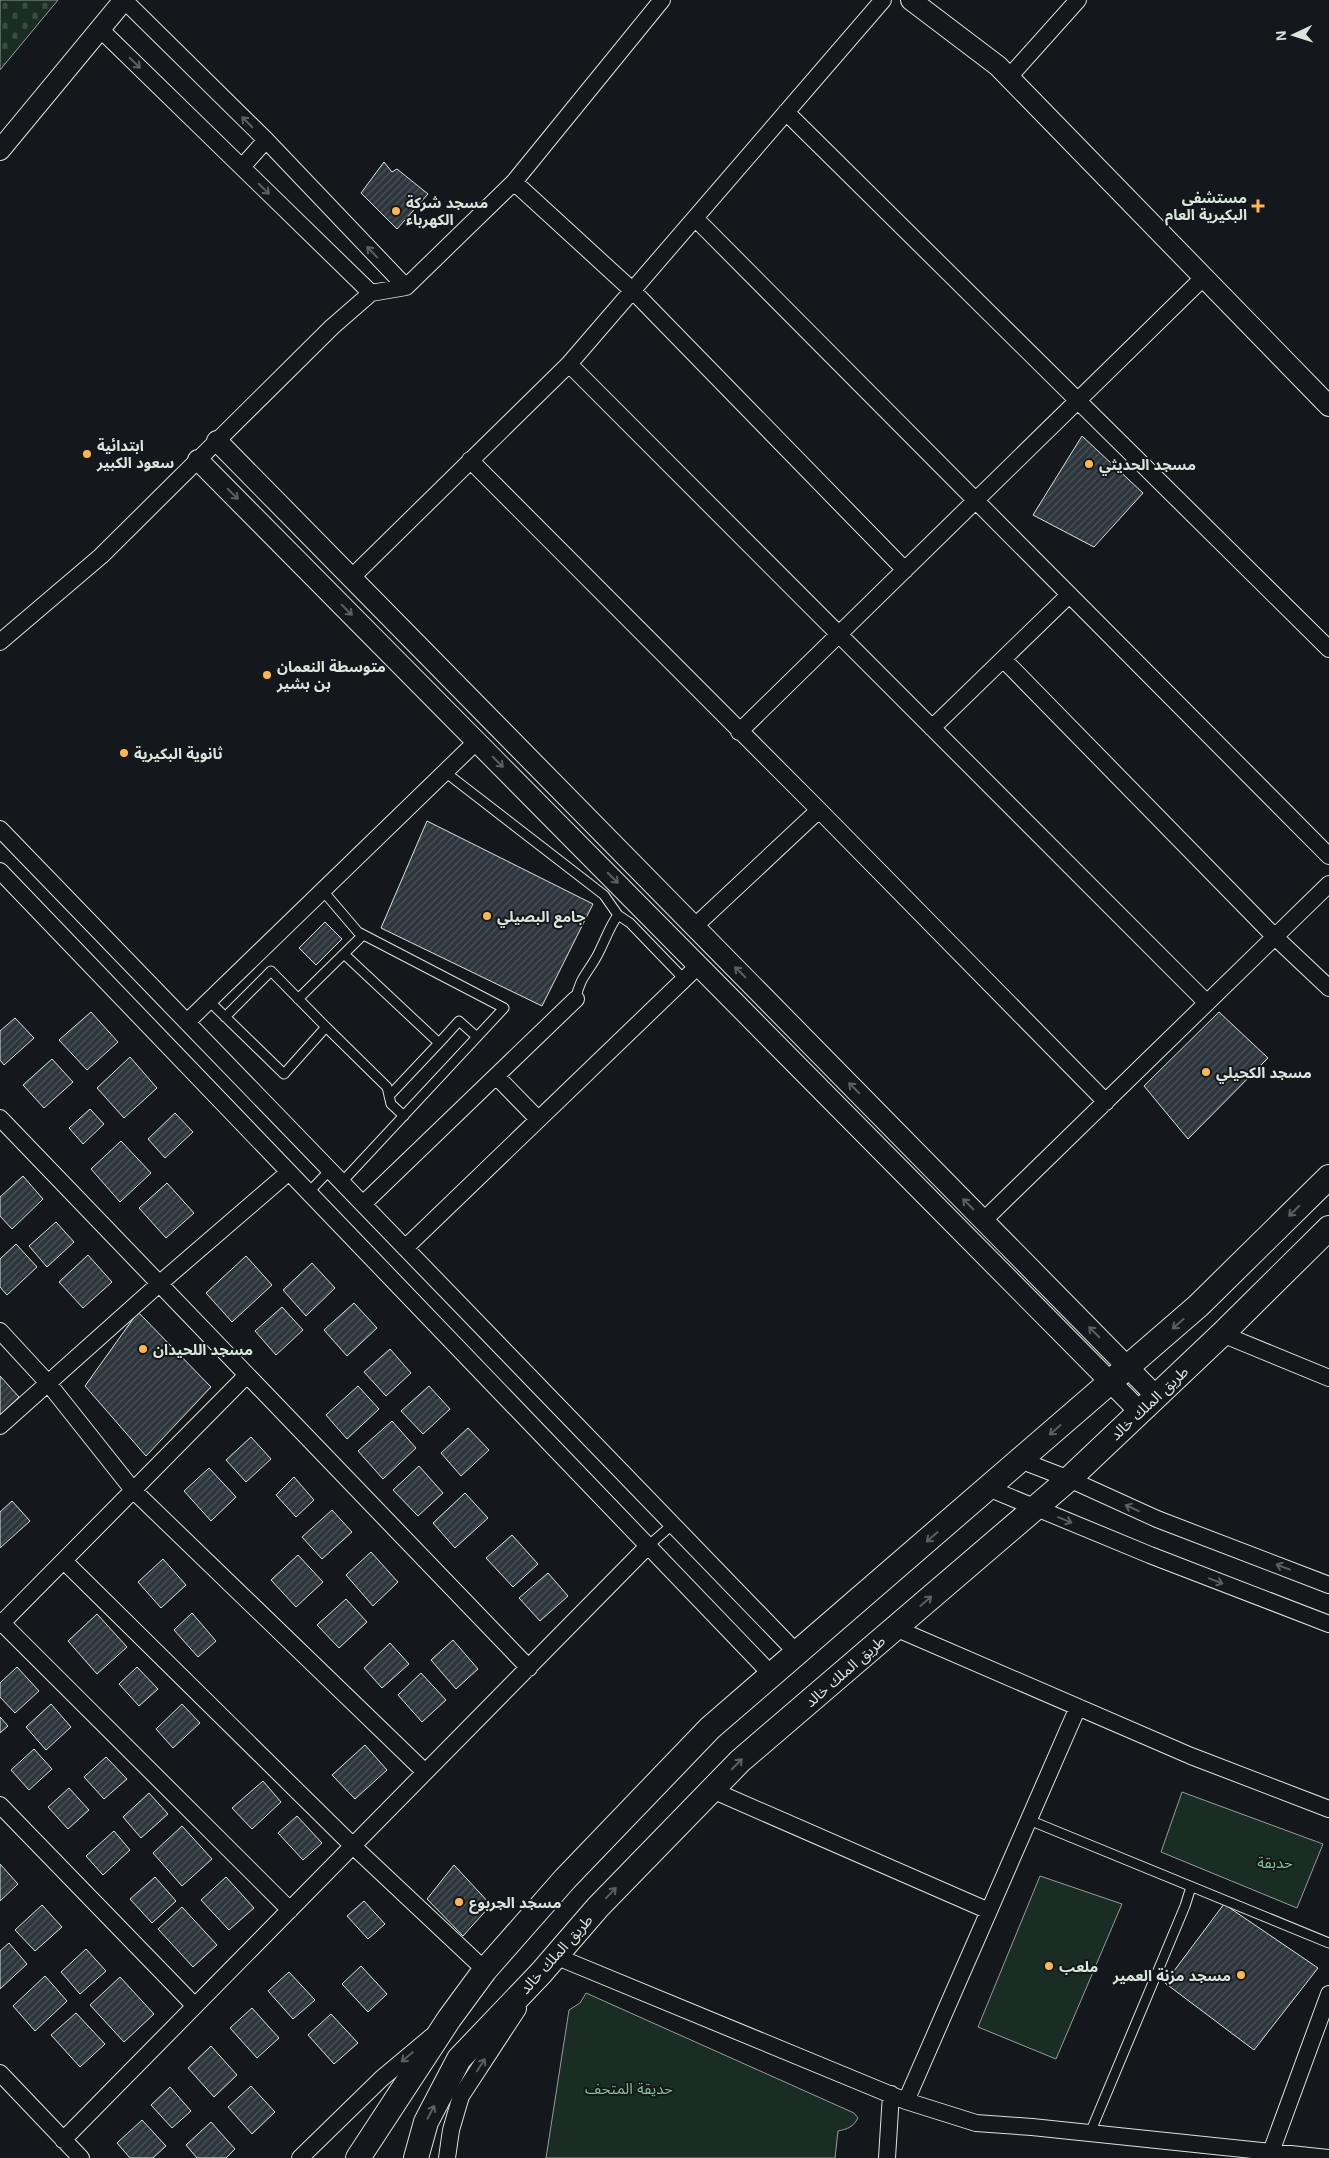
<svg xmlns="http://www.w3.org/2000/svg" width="1329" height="2158" font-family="Helvetica,'Noto Sans Arabic',sans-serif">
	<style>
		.green { fill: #1a2d24; stroke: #939e99 }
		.cemetery { fill: url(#cemetery-stones); stroke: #939e99 }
		.building { fill: url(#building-hatch); stroke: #d8e6dc }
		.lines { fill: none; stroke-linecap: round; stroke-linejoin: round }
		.service-casing { stroke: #d8e6dc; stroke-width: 11 }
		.minor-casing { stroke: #d8e6dc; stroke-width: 18 }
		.tertiary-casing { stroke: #d8e6dc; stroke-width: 22 }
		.secondary-casing { stroke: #d8e6dc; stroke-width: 26 }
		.service { stroke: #14181c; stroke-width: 9 }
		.minor { stroke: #14181c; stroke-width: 16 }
		.tertiary { stroke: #14181c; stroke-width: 20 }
		.secondary { stroke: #14181c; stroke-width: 24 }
		.oneway { stroke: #59605f }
		.poi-dot { fill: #ffb74d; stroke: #14181c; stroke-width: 2 }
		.labels { text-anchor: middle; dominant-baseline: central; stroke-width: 4; stroke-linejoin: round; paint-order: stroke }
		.poi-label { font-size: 15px; font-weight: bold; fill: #d8e6dc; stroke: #14181c; text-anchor: start }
		.street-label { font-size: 15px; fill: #d8e6dc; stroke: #14181c }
		.park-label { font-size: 15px; fill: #8ac095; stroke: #14181c }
	</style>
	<defs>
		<pattern id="cemetery-stones" width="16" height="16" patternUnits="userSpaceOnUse" patternTransform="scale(1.25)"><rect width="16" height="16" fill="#1a2d24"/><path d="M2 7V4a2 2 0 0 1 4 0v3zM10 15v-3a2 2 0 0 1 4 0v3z" fill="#3b4b43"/></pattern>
		<pattern id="building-hatch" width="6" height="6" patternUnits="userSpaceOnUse" patternTransform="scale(1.25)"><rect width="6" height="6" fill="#2c363c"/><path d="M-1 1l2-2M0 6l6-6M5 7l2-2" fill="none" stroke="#4a5358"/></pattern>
	</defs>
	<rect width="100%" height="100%" fill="#14181c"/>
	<path class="green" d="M1182,1792L1323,1844L1297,1908L1161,1852Z
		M1040,1876L1122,1904L1056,2059L978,2027Z
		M586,1993L854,2113L858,2118C853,2127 848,2129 838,2131L835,2158H546L569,2010L580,2003Z"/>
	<path class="cemetery" d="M0,0H58L0,70Z"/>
	<path class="building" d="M384,162L392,172L397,169L428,194L397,229L361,193Z
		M1082,436L1143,493L1094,547L1033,515Z
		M427,821L593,904L542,1006L381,928Z
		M325,922L342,939L316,965L299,948Z
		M91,1012L118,1042L87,1070L59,1040Z
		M1219,1012L1268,1058L1188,1139L1144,1086Z
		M15,1018L34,1038L4,1065L0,1060V1031Z
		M130,1057L157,1088L124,1118L97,1088Z
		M52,1059L73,1082L44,1108L23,1085Z
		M90,1109L104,1124L83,1144L69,1128Z
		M175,1113L193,1132L165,1158L148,1139Z
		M121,1141L151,1173L120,1202L91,1169Z
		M23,1176L43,1199L12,1229L0,1216V1197Z
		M167,1183L194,1213L166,1238L139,1208Z
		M56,1222L74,1242L47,1267L29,1246Z
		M16,1244L37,1267L7,1295L0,1287V1259Z
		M88,1255L112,1282L83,1308L59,1282Z
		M246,1256L272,1285L232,1322L206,1293Z
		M312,1263L335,1288L306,1316L283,1290Z
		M354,1303L377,1328L347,1356L324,1330Z
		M282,1307L303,1330L276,1355L255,1331Z
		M138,1312L211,1387L146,1456L85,1386Z
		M390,1349L411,1373L386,1396L364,1372Z
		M0,1376L19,1397L0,1415Z
		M358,1386L379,1409L347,1439L326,1415Z
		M429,1386L450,1409L423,1434L401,1411Z
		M392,1421L416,1448L383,1479L358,1451Z
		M468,1428L489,1450L461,1476L441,1453Z
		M251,1437L271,1459L246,1482L226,1460Z
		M419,1466L443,1493L418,1516L393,1490Z
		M209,1468L236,1497L211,1521L184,1491Z
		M294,1477L314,1500L296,1517L276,1495Z
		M465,1493L488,1518L455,1548L433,1523Z
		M12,1501L30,1521L0,1548V1512Z
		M332,1510L352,1532L322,1559L302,1537Z
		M512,1535L538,1564L513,1587L486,1558Z
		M371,1552L398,1582L373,1606L346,1575Z
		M298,1555L323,1582L296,1607L271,1580Z
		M163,1559L186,1585L161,1608L138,1582Z
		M548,1573L568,1596L540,1621L519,1598Z
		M346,1599L367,1622L339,1648L317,1625Z
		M192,1613L216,1641L198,1657L174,1630Z
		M97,1614L127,1647L97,1674L68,1641Z
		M453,1640L478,1669L456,1689L431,1660Z
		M390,1643L409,1664L382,1688L364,1668Z
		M17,1667L39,1691L15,1713L0,1697V1683Z
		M137,1667L158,1689L139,1706L119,1684Z
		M421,1673L446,1700L422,1722L398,1695Z
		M51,1704L71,1727L46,1750L26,1727Z
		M182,1704L200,1723L173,1748L156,1729Z
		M0,1717L8,1726L0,1733Z
		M365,1745L387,1770L355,1799L332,1775Z
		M34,1749L52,1769L29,1790L11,1770Z
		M106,1757L127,1779L104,1799L84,1777Z
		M263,1781L281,1802L252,1829L232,1808Z
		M69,1788L89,1810L68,1829L48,1807Z
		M149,1793L168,1814L141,1838L123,1817Z
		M297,1816L322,1843L303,1860L278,1833Z
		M182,1826L212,1859L182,1886L153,1853Z
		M114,1831L130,1850L103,1875L86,1856Z
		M0,1864L18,1884L0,1901Z
		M454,1865L491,1905L463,1936L427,1899Z
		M155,1877L176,1901L152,1923L130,1899Z
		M226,1877L254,1908L229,1930L201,1900Z
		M364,1901L385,1924L368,1939L347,1916Z
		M1224,1904L1318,1968L1254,2050L1165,1983Z
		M42,1905L62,1927L35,1951L15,1930Z
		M182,1907L217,1945L193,1967L158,1929Z
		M9,1943L27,1964L0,1989V1951Z
		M86,1949L106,1971L80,1994L61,1972Z
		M361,1966L387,1994L368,2012L342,1984Z
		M289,1972L315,2000L293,2019L268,1991Z
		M45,1976L67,2001L35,2031L13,2006Z
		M120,1977L154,2014L124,2042L90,2005Z
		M252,2008L279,2038L257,2058L230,2028Z
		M76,2013L105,2044L80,2067L51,2035Z
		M331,2014L358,2043L334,2064L308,2035Z
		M211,2046L237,2075L214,2097L188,2068Z
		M251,2086L275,2112L252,2134L228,2107Z
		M170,2087L191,2111L172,2128L151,2105Z
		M142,2120L166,2146L153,2158H130L117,2143Z
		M211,2122L235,2149L226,2158H197L186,2145Z"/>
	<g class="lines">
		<defs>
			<path id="service" d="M445,772L604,895L618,915C610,926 606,938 600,950C591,970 579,977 576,999
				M323,891L358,932L504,1008L342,1182
				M618,915L630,923L684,979
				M344,954L439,1043L389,1096
				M298,999L363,935
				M209,1001L284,1074L326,1027L387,1087L391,1104L404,1116
				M225,1017L271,971L326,1027
				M439,1043L459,1021L477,1037
				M309,1192L330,1170
				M648,1546L673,1524
				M1029,1820L1329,1943
				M1090,2133L1185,1906L1191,1887"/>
			<path id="minor" d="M124,0L266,140L406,287
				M100,29L371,293
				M1009,77L1078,0
				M786,112L1329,649
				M242,167L266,140
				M514,182L633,291L905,570
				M695,218L1329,856
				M569,364L1207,1003
				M470,460L819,810L1106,1102
				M351,578L569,364L883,0
				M0,642L101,556L332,327L371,293L406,287L514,182L662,0
				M1003,659L1275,937L1329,988
				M932,728L1069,595
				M739,732L1204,277
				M0,829L797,1653
				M0,871L772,1675
				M695,926L819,810
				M187,1022L477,741
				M496,1076L538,1119
				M0,1118L529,1668
				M363,1204L576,999
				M984,1220L1329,884
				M405,1248L699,965
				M0,1331L48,1383L133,1490L425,1772
				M1222,1334L1329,1378
				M0,1426L159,1284L289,1172
				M1020,1460L1069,1479L1157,1519L1329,1585
				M988,1488L1150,1555L1329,1624
				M64,1561L353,1846L485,1970
				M0,1621L290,1910
				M0,1625L247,1375
				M895,1628L1191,1756L1329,1809
				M712,1790L989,1911
				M0,1805L195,2006
				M555,1956L906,2101L976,2123L1032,2127L1329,2158
				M0,2073L81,2158
				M906,2101L1078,1707
				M63,2140L648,1546
				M1271,2152L1329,1994
				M300,2158L381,2079L431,2037
				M447,2158L451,2130L461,2096L518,2009
				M887,2158L891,2094"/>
			<path id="tertiary" d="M911,0L998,66L1329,406
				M0,150L124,0
				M217,441L1156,1396
				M198,460L1140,1412"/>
			<path id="secondary" d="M358,2158L449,2019L485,1970L565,1879L710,1728L1198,1306L1329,1177
				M416,2158L426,2122L459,2059L541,1973L598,1907L740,1761L1069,1479L1222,1334L1329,1228"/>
		</defs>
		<use href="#service" class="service-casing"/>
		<use href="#minor" class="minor-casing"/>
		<use href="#tertiary" class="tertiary-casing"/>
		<use href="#secondary" class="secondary-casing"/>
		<use href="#service" class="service"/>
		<use href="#minor" class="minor"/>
		<use href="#tertiary" class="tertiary"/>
		<use href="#secondary" class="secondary"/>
	</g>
	<defs><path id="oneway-shaft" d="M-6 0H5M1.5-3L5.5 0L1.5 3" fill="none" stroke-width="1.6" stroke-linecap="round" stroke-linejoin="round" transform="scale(1.25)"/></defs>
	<g class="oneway">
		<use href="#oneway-shaft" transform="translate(135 63) rotate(44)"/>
		<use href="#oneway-shaft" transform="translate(247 122) rotate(-135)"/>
		<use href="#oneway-shaft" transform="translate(264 189) rotate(44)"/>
		<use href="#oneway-shaft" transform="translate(372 252) rotate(-134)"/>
		<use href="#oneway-shaft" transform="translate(233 494) rotate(45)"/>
		<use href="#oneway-shaft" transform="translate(347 610) rotate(45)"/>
		<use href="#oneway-shaft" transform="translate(498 762) rotate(45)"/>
		<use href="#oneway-shaft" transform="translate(613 878) rotate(45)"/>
		<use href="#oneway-shaft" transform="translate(740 972) rotate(-135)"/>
		<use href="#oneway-shaft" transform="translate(854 1088) rotate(-135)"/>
		<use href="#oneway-shaft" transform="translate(968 1204) rotate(-135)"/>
		<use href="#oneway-shaft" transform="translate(1294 1211) rotate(135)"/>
		<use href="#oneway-shaft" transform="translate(1178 1324) rotate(139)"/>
		<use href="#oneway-shaft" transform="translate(1094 1332) rotate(-135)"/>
		<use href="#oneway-shaft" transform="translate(1055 1430) rotate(139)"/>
		<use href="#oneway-shaft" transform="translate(1132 1508) rotate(-156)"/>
		<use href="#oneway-shaft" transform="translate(1065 1520) rotate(22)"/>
		<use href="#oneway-shaft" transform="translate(932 1537) rotate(139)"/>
		<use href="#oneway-shaft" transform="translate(1283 1567) rotate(-159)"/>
		<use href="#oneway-shaft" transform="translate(1216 1581) rotate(21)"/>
		<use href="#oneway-shaft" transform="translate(926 1601) rotate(-41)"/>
		<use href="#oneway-shaft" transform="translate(737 1764) rotate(-45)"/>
		<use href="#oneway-shaft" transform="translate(611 1893) rotate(-46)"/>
		<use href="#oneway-shaft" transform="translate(407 2057) rotate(140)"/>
		<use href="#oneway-shaft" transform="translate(481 2065) rotate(-57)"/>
		<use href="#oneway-shaft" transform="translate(431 2112) rotate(-62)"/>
	</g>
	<g class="poi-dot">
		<path d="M1255.5 198.5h5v5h5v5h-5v5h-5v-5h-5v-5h5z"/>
		<circle cx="396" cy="211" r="5"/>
		<circle cx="87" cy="454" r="5"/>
		<circle cx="1089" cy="464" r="5"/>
		<circle cx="267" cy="675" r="5"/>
		<circle cx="124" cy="753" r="5"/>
		<circle cx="487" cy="916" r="5"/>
		<circle cx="1206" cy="1072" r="5"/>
		<circle cx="143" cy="1349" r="5"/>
		<circle cx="459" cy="1902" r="5"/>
		<circle cx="1049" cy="1966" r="5"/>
		<circle cx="1241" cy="1975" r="5"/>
	</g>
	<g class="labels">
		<g class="poi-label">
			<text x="1247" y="197" text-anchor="end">مستشفى<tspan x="1247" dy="17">البكيرية العام</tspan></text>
			<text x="406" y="202">مسجد شركة<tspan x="406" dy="17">الكهرباء</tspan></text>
			<text x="97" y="445">ابتدائية<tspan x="97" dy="17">سعود الكبير</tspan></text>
			<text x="1099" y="464">مسجد الحديثي</text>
			<text x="277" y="666">متوسطة النعمان<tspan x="277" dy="17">بن بشير</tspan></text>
			<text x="134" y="753">ثانوية البكيرية</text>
			<text x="497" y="916">جامع البصيلي</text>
			<text x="1216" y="1072">مسجد الكحيلي</text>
			<text x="153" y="1349">مسجد اللحيدان</text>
			<text x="469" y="1902">مسجد الجربوع</text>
			<text x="1059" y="1966">ملعب</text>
			<text x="1231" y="1975" text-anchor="end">مسجد مزنة العمير</text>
		</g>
		<g class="street-label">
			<text transform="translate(1149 1403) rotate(-43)">طريق الملك خالد</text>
			<text transform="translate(845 1671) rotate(-41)">طريق الملك خالد</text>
			<text transform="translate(556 1954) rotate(-48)">طريق الملك خالد</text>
		</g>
		<g class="park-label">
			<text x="1275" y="1862">حدبقة</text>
			<text x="629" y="2088">حديقة المتحف</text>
		</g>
	</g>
	<g transform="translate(1294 35) rotate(266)" stroke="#14181c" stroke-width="4" paint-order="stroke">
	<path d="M0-4L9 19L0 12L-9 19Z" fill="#d8e6dc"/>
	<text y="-8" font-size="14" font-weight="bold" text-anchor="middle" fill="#d8e6dc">N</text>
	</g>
</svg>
